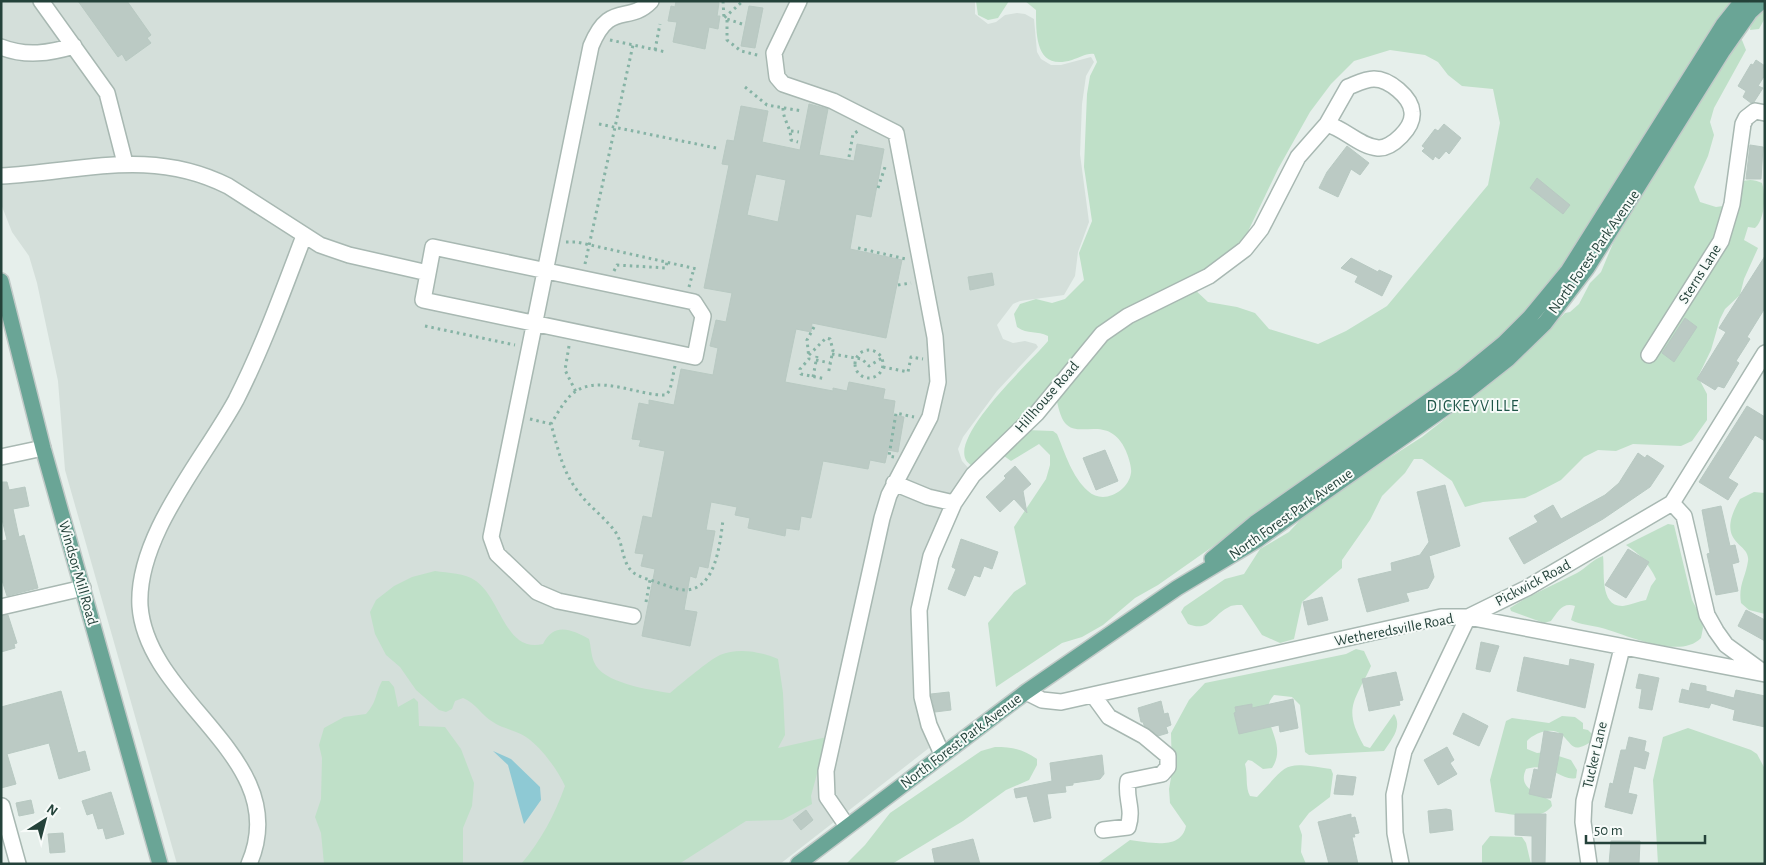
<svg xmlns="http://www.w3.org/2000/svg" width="1766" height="865" font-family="'Alegreya Sans',sans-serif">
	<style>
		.built { fill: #d4dfda }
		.green { fill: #bfe0c8 }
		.water { fill: #8ec9d4 }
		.building { fill: #bbcac4; stroke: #b8c9c2; fill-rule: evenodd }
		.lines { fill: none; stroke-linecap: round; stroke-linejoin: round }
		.minor-casing { stroke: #a8b8b2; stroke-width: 18 }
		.major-casing { stroke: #c2cac8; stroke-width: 18 }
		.path { stroke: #86b3a5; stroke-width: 3; stroke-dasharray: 2.5 4; stroke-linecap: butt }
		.minor { stroke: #fff; stroke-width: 15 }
		.major { stroke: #6aa596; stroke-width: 15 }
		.labels { text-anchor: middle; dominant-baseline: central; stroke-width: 4; stroke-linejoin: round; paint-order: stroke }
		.street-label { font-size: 15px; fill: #24423a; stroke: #f7fbf9 }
		.neighbourhood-label { font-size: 16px; letter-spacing: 1px; fill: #1f5548; stroke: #f7fbf9 }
	</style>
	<rect width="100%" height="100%" fill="#e6efeb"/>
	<path class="built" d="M1,1H975V14L988,24L996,22L1005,15L1017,13L1025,14L1034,19L1037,52L1041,59L1051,65H1061L1091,57L1094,62L1086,76L1082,104L1080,154L1089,222L1078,252L1075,276L1064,295L1020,301L1013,304L997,325L1003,339L1013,343L1025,341L1036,344L1038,347L997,391L963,437L958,449L962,461L971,471L923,560L916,585L912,621L913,698L929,748L780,864H177L65,470L58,381L37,283L29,256L12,232L1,204Z"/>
	<path class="green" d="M976,1H1009L998,18L988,20L978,15Z
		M1025,1H1735L1702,45L1565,266L1514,326L1480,357L1437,389L1158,585L1135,598L1103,625L1082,637L1062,643L996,687L988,623L1014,592L1026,584L1014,527L1046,479L1050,465V455L1039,444L1011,461L1000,453L1026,430L1053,431L1057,434C1065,453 1072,477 1088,491C1103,505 1128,492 1131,473C1132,467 1128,456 1126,451C1109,413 1079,440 1065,423C1060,417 1058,405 1056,398L1083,360L1105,336L1141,313L1193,288L1208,302L1237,307L1255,313L1269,329L1318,344L1346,331L1387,306L1488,185L1500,123L1493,89L1462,86L1448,75L1438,62L1425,55L1390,50L1354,61L1331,84L1310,112L1278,169L1240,248L1187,285L1132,309L1108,325L1091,342L1039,406L975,467C931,451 1035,358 1048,341V336C1037,330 1028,335 1017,327L1014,314L1020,304L1036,299L1052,303L1065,299L1084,280L1079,253L1092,221L1084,167L1087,94L1090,76L1097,62L1094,54C1086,53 1079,58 1072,60C1036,71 1036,37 1036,10Z
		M1765,8V18L1759,29L1750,30L1751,23Z
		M1742,40L1746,50L1714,108L1710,122L1714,135L1708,156L1694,187L1700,202L1716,207L1723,206C1732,190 1741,173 1762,183C1766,195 1765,219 1755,228L1748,227L1744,240L1758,248L1744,279L1740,295L1725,309L1720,319L1711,350L1698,377L1707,394V420L1692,441L1681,446L1633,444L1616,451L1598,450L1584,457L1561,480L1536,493L1525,498L1483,502L1465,507L1452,481L1422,459H1414L1405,473L1382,496L1370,520L1342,560V568L1302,602L1294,639L1280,643L1262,635L1242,605C1238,605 1232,605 1229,607C1213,614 1210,633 1188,624L1181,612L1184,607L1225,579L1244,574L1260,549L1289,532L1302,518L1364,474L1422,437L1492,382L1534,345L1565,313L1570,312L1579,304L1590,283L1601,272L1614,241L1737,41Z
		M1754,492L1765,493V614L1749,610L1741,603C1738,586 1746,576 1748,561C1751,542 1713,545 1740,499Z
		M1668,524L1674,525L1692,600L1702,619L1703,628L1701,638C1680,660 1627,635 1602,628C1591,625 1581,625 1571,620L1575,606C1562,602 1558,612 1551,621L1544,623L1511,611L1510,608C1531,594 1554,585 1577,573C1586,568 1593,559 1603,556C1605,571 1599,607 1623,606C1631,605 1639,601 1646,600L1651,586L1656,579C1649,564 1640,554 1626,545Z
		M435,571C448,573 465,573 476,581C502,600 505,653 543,644C554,622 571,629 589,639C591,646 591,655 594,662C602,683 650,690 670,693C681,684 709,660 720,655C738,647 762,652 778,659L783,693L785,735L778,748L827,737L811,796L812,804L782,820L746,821L679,864H521C541,841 555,814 565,786C558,770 540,746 526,737C516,730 503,729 493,722C481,715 476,703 463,698L455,701L452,709L446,712L439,710L416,690L400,667L386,655L375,634L370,612L376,600L394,586L412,577Z
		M1356,649L1364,651L1371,666C1355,701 1342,708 1364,746L1370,748L1394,714C1403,727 1391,740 1384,751L1309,755L1305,752L1300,705L1292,697L1274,695C1254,718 1290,741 1272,768L1263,769L1252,761L1248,760L1245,764C1248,775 1245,787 1250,796L1257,797C1290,762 1282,762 1331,769L1333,774L1330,797L1309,813L1299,826L1302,835L1301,852L1306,864H1097L1130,840C1149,842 1181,851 1186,826L1170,803L1169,789L1172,772L1171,733L1189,700L1205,683L1346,654Z
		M382,681H389L394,687L398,707L414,698L418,702L419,726L445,727L461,749L474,783L472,806L463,828V864H324L321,833L315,817L321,799L322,758L319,745L324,728L344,717L366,714C377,702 375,694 382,681Z
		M1562,716L1575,717L1583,723V729L1588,730L1593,735L1591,742C1572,753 1574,746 1562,735C1553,726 1534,733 1527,741V749L1537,753L1546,752L1571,760L1577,770L1576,778C1562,782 1550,761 1526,769C1517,789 1538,793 1551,801L1552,806C1540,822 1512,814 1495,812L1490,780L1506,721L1512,718L1549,723Z
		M1688,728L1751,750L1757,754L1765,769V864H1658L1653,780L1663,737Z
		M995,747C1012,747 1023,749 1037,759V765L1029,780L1006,790L963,821L892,864H846L865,845L890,813L981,751Z
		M1490,836L1522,837L1526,843L1531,864H1482V846Z"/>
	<path class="water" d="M493,751L511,759L540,787L541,800L524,824L508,765Z"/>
	<path class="building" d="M78,1H127L151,35L147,38L151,43L126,61L122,54L118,57Z
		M676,1H716L719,3L717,16H720L718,29L709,27L705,49L673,42L677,22L668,21L671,6L675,7Z
		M749,6L763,8L755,48L741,46Z
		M1756,60L1765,66V75L1758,86L1763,88L1754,102L1751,103L1743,97L1746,91L1738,86L1751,64L1753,65Z
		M809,104L828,109L819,155L854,161L857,144L884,149L871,217L856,214L850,249L902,260L886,338L812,323L811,332L796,329L785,382L833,391V388L847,391L849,382L885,389L883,399L895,401L893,415L904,417L898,452L888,450L885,463L870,460L868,469L823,461L811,518L801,516L799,530L786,528L785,536L748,528L750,518L735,515L737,507L711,502L706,530L715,531L708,568L699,566L696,578L690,576L684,610L697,612L690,646L642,636L655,569L641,566L644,554L635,553L643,516L652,518L665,451L639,446L641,440L632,439L639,403L649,405V400L674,405L681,369L713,375L718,348L710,346L716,320L726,322L732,293L704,288L729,165L722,164L727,140L734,141L741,106L768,111L762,142L800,150ZM756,174L786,180L778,222L747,215Z
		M1444,124L1461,138L1449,154L1446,151L1439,159L1435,156L1433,160L1422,151L1425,148L1422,146L1435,129L1438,131Z
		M1750,145L1763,147L1761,179H1746Z
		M1347,146L1369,163L1360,175L1351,169L1338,197L1319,188L1327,172Z
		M1537,178L1570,205L1563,214L1530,188Z
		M1765,256V308L1747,337L1750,339L1736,361L1739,363L1724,388L1718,386L1715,390L1697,379L1726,332L1719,328Z
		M1351,258L1378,272L1379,270L1392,276L1382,296L1355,282L1358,276L1341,268Z
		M992,273L994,285L970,290L968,277Z
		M1685,318L1697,327L1674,362L1662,353Z
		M1747,406L1765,417V441L1755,435L1728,478L1738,484L1728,500L1699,482Z
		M1105,450L1118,481L1096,490L1083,458Z
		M1638,453L1645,458L1647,455L1664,466L1650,487L1603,519L1524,564L1509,538L1538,522L1534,516L1553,505L1561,519L1605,495L1619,483Z
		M1015,466L1031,484L1023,491L1027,513L1014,499L1000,512L986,497L1006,478L1004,476Z
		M1,482H7L9,490L25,487L29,506L13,509L19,537L24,535L38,588L7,596L1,577V541L7,540L1,515Z
		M1445,485L1460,546L1429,556L1434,577L1428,588L1406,593L1409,601L1367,612L1358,579L1392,571L1391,563L1420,555L1429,542L1417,492Z
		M1721,506L1730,546L1735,545L1739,562L1732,564L1738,591L1716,595L1707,554L1710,553L1702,510Z
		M961,539L998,552L992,569L984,566L980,577L974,575L965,596L948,589L956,569L952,567Z
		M1628,549L1649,562L1626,598L1605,585Z
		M1322,597L1328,620L1308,625L1303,602Z
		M1746,610L1765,620V641L1738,626Z
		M8,615L17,643L14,644L15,648L1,652V616Z
		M1481,642L1499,646L1490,672L1476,669Z
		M1524,657L1569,666L1570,659L1594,664L1585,708L1517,691Z
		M1396,672L1403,700L1399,701L1400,705L1369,711L1362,679Z
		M1639,674L1659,678L1652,710L1639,708L1642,689L1636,688Z
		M1691,683L1706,686V691L1734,698L1736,690L1765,696V727L1733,720L1735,710L1711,703L1709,708L1679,702L1682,689L1689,691Z
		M61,691L78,753L85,751L90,770L59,779L49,743L7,754L16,784L1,788V707Z
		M949,692L951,710L935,712L931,694Z
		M1293,699L1298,728L1280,732L1279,725L1239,734L1234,713L1236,712L1235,707L1252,704V708Z
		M1161,701L1164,714L1168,713L1171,725L1166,727L1168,733L1158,736L1144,725L1143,722H1141L1138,708Z
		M1463,713L1488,726L1479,746L1453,734Z
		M1544,731L1563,734L1551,798H1546L1529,794L1534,769L1538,770Z
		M1629,737L1646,741L1644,751L1649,753L1645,769L1634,766L1628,793L1637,795L1632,814L1605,807L1610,783L1613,784L1621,750H1626Z
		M1447,747L1454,760L1450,763L1457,774L1438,785L1424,760Z
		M1102,755L1104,774L1100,779L1073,783V785L1065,786L1066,792L1047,794L1051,818L1034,822L1027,796L1016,798L1014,789L1052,781L1050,763Z
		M1337,775L1356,777L1353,795L1334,794Z
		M111,792L124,834L106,839L103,828L98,829L93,813L87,815L82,801Z
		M31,800L34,813L19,816L16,803Z
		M1446,809L1451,810L1453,830L1430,833L1428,811Z
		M806,810L813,820L801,830L793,820Z
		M1351,814V818L1355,817L1359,833L1354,834L1355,837H1352L1358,864H1329L1318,822Z
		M1515,814H1546L1545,864H1532V836L1515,835Z
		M63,833L65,852L50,853L48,834Z
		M973,839L980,864H935L932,849Z
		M1611,841H1640L1639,864H1609Z"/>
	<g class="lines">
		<defs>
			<path id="minor" d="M41,1L107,93L125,163
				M799,1L774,53L777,77L783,84L833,101L896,133L935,337L938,382L930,417L889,495L882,518L826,771L827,797L847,826
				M1,47C26,57 50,53 74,46
				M1,176C81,172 151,147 228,186L320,245L349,255L428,273
				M433,247L694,302L703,316L695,357L423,300Z
				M1649,355L1721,241L1732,204L1743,124L1746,118L1755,111L1765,113
				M1,457L43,448
				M894,483L928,497L954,503
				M1672,503L1684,516L1707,615L1716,631L1726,645L1763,672
				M1,607L83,588
				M633,616L558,601L537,592L497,554L491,537L591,46C610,0 628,25 651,1
				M1026,692L1042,700L1061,702L1441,617H1468L1765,674
				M1093,695L1109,717L1144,736L1168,756V767L1162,774L1128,781C1125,799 1134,808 1128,827L1103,830
				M942,754L929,725L922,697L919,610L931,556L954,503L973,475L1037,413L1102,334L1128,316L1209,276L1245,249L1261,229L1298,157L1327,124L1348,87C1356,84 1365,79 1374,79C1389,79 1411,97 1412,112C1414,127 1392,149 1378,148C1359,146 1345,129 1327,124
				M2,806L18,864
				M249,864C295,759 147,703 140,606C136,536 204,459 236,400C263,347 283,291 304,236
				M1401,864L1395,833L1394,795L1404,751L1468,617L1527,588L1672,503L1765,353
				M1589,864L1583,822L1584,801L1622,648"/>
			<path id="major" d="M1,281L43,448L160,864
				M1212,559L1255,523L1460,379L1504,343L1530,317L1568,271L1723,25L1742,1
				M798,864L1026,692L1177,588L1257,540L1456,400L1508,359L1545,323L1587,268L1722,52L1750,12L1762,1"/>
		</defs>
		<use href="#minor" class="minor-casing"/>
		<use href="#major" class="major-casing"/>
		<path class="path" d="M723,1L724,18
			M727,20V40L741,51L761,56
			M742,24L724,18L743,1
			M610,40L666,52
			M655,50L660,24
			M745,87L767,105L802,111
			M783,108C783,120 791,127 791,140L798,142
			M599,124L716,148
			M791,131L799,132
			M849,157L853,134L858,131
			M878,188L886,164
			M566,242H577L697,269
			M858,248L906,259
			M585,264L633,45
			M614,271L617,265L666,268L667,262
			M898,285L911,283
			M689,287L694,268
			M425,326L515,345
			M814,327L807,340L809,359L800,369L801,374L826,379
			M569,346L565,370L576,392
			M855 364a14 14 0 1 1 28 0a14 14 0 1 1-28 0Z
			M832,354L862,359L869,366L882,358
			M809,355L826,338L830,339L833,350L828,375
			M816,360L830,363
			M675,366L670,390L666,395C637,396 596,372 571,395C563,403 557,414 551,424C558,449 563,474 580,494C590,507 604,517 614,530C623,541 621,556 629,568C635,577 649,579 659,583C666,585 676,590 685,590C716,590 720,543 723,520
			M883,367L908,372L911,357L923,359
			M813,377L817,356
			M530,419L551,424
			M894,457L889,456L896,413L914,417
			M646,602L650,580"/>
		<use href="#minor" class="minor"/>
		<use href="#major" class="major"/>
	</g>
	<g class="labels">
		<g class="street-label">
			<text transform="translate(1594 252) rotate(-55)">North Forest Park Avenue</text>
			<text transform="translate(1700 274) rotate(-58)">Sterns Lane</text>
			<text transform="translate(1047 397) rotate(-49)">Hillhouse Road</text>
			<text transform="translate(1291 514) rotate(-35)">North Forest Park Avenue</text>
			<text transform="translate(78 573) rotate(74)">Windsor Mill Road</text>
			<text transform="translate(1533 583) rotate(-28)">Pickwick Road</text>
			<text transform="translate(1394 630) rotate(-11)">Wetheredsville Road</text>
			<text transform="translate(961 741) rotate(-37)">North Forest Park Avenue</text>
			<text transform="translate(1595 755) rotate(-77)">Tucker Lane</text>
		</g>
		<g class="neighbourhood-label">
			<text x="1473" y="406">DICKEYVILLE</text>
		</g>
	</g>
	<rect width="1766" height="865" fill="none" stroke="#24423a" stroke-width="5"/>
	<g transform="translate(45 820) rotate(36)" stroke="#f7fbf9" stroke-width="4" paint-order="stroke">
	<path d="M0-4L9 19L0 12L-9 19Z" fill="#24423a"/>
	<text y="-8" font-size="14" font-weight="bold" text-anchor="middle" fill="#24423a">N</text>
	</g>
	<path d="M1586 835v8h119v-8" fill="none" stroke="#24423a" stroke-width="2.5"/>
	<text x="1594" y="835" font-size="15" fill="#24423a" stroke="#f7fbf9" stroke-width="4" paint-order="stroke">50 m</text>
</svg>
